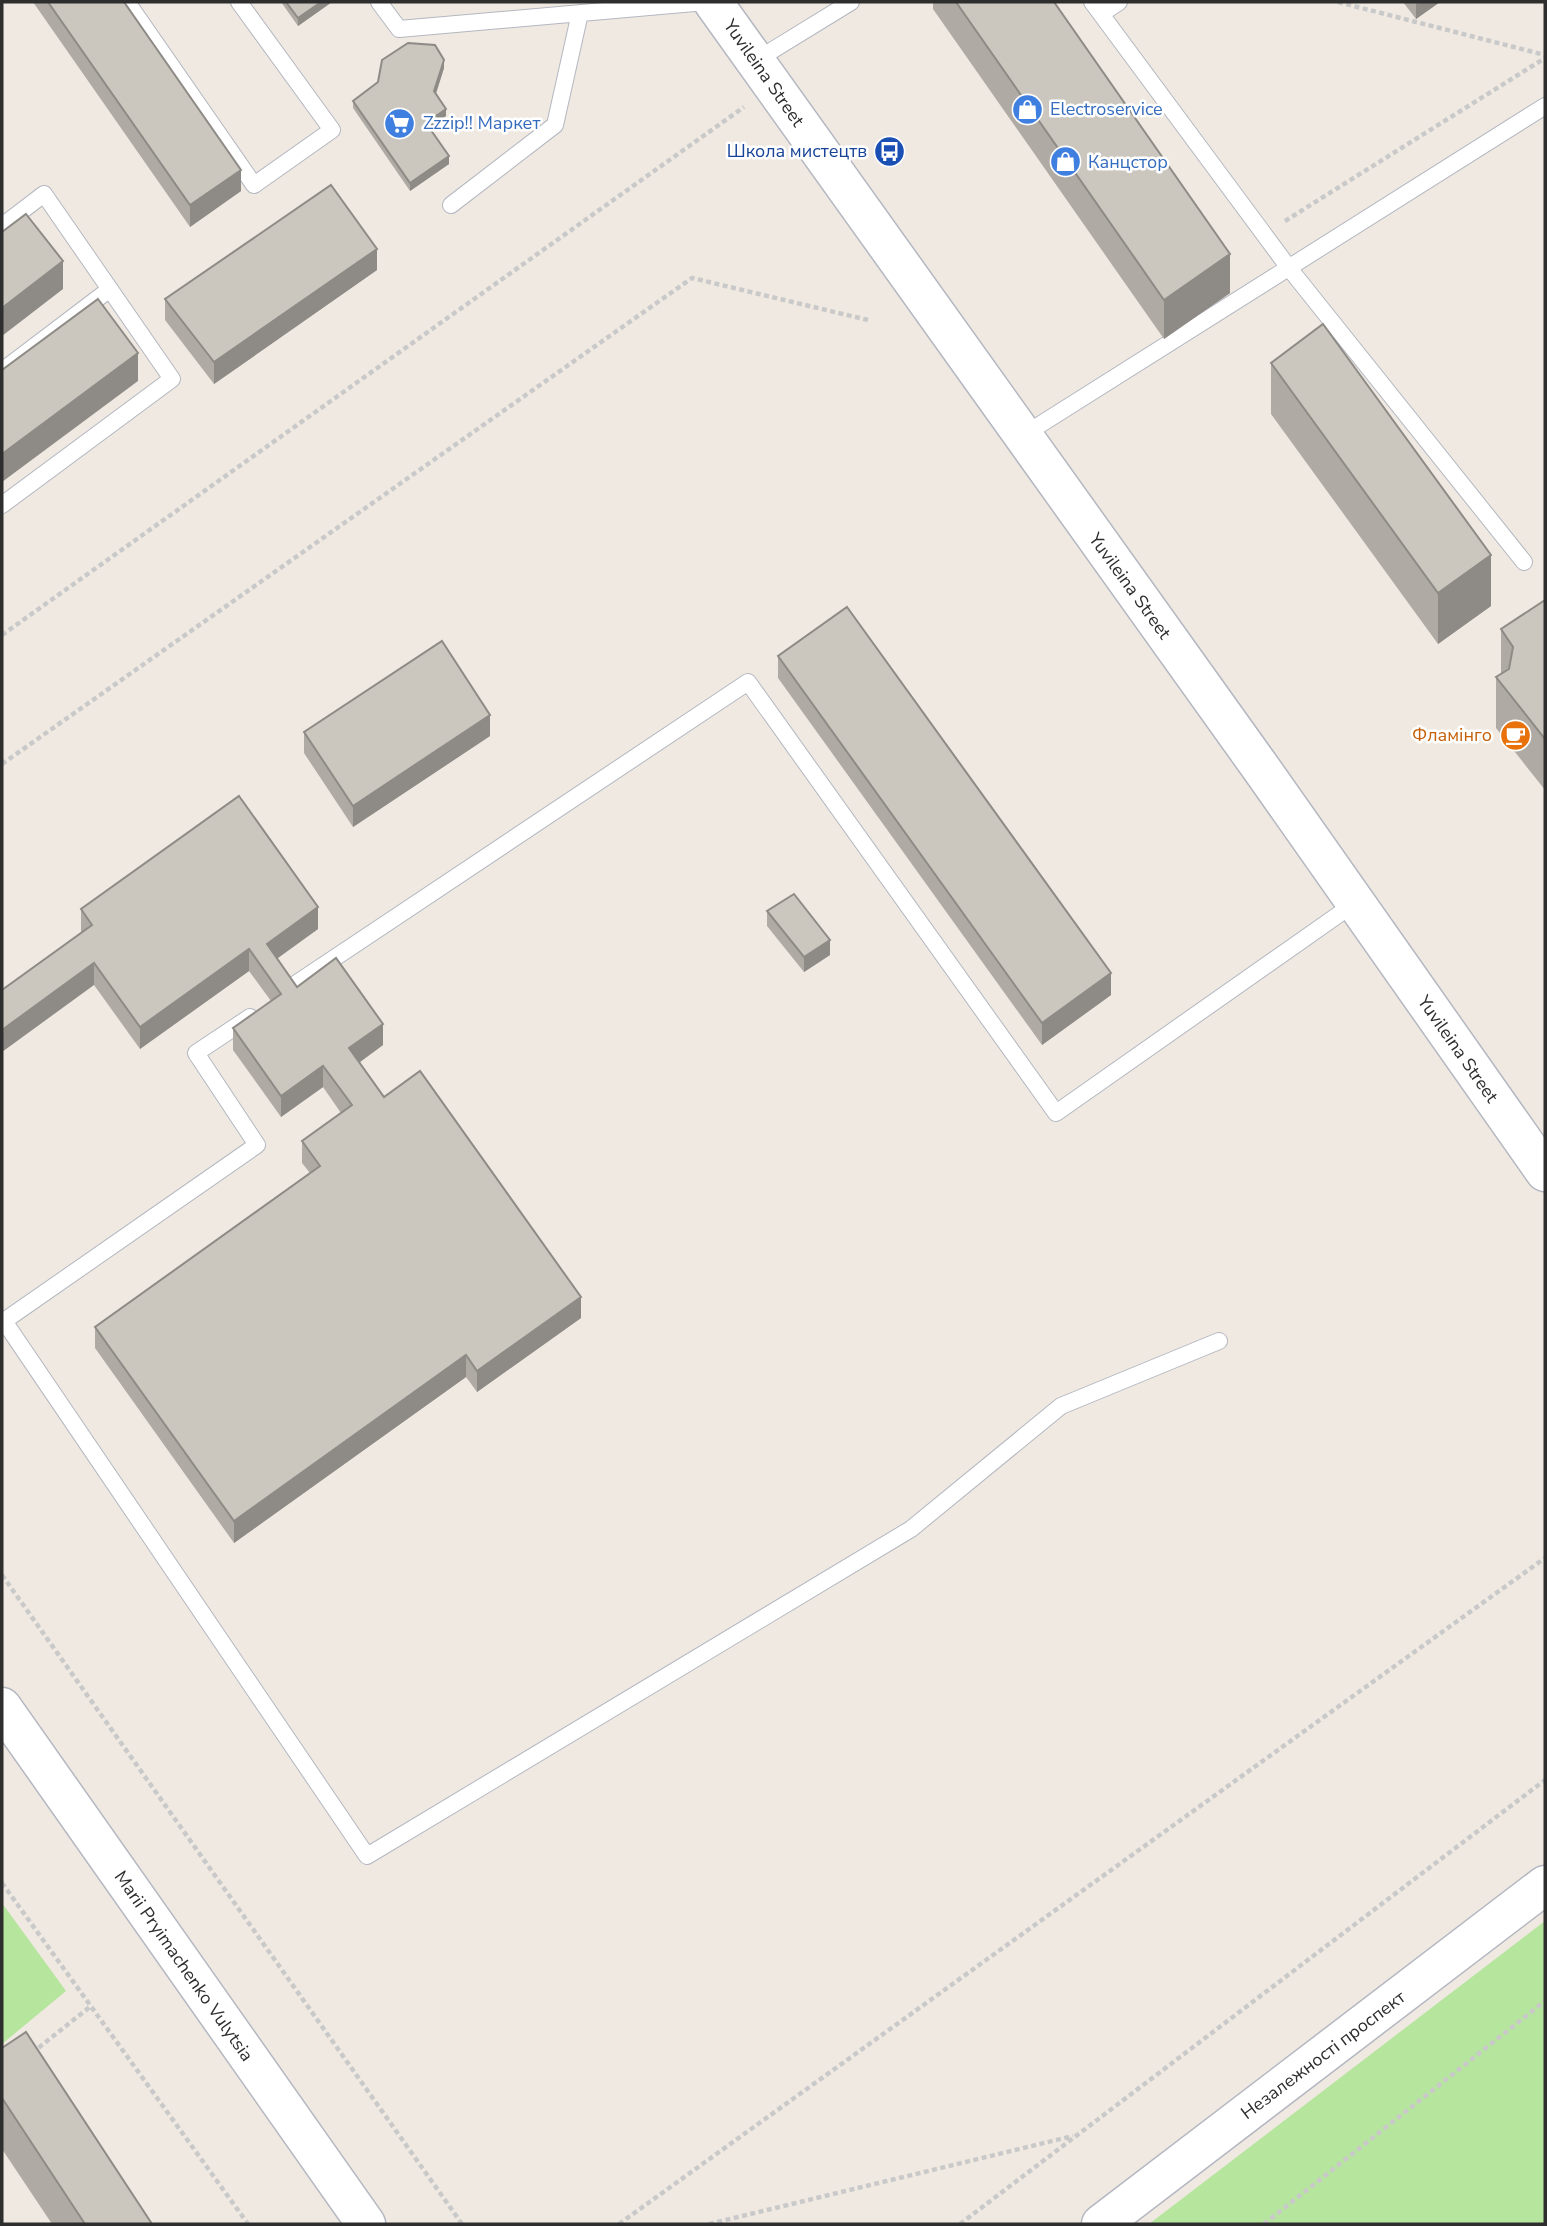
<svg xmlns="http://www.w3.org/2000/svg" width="1547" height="2226" font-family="'Nunito Sans',sans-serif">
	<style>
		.green { fill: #b6e59e }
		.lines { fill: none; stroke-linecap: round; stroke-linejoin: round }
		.lane-casing { stroke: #b4b7c1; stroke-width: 18 }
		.secondary-casing { stroke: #b4b7c1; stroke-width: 41 }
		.path { stroke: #c9c9c9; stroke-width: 4.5; stroke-dasharray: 5 3.5; stroke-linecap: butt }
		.lane { stroke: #fff; stroke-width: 16 }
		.secondary { stroke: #fff; stroke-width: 38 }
		.wall { fill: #afaba4 }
		.shaded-wall { fill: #8e8b86 }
		.building { fill: #cbc7bf; stroke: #8e8b86; stroke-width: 2 }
		.labels { text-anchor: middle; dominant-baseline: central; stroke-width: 5; stroke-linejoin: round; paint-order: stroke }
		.street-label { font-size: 18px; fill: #2e2e2e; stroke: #fff }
		.shop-label { font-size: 18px; fill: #366cbe; stroke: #fff; text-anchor: start }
		.transit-label { font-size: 18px; fill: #164399; stroke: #fff; text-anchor: end }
		.food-label { font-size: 18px; fill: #c56008; stroke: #fff; text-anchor: end }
	</style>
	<rect width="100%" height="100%" fill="#efe9e1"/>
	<path class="green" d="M2,1903L66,1991L2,2044Z
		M1545,1921V2224H1149Z"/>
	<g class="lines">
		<defs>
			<path id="lane" d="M127,2L254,185L332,130L239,2
				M379,2L399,29L706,2
				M1092,2L1289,268L1524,562
				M1101,14L1119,2
				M755,61L851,2
				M451,205L555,125L580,13
				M2,226L44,194L172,379L2,505
				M2,371L110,289
				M1022,436L1545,106
				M285,991L748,682L1056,1113L1355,903
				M250,1017L196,1053L257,1145L4,1321L367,1856L911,1529L1061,1406L1219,1341"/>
			<path id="secondary" d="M713,2L1263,771L1545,1172
				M2,1707L366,2224
				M1101,2224L1545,1885"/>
		</defs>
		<use href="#lane" class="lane-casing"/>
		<use href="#secondary" class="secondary-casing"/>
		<path class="path" d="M1338,2L1545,55
			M1285,221L1545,58
			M2,635L744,107
			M2,764L692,278L868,320
			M2,1575L462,2224
			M2,1883L248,2224
			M32,2053L91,2006
			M619,2224L1545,1558
			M709,2224L1073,2136
			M960,2224L1545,1780
			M1264,2224L1545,2001"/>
		<use href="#lane" class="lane"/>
		<use href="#secondary" class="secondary"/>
	</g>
	<path class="wall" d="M33,2H124L241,191L190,227Z
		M281,2H332L298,26Z
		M933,2H1054L1230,293L1164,339L933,9Z
		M1403,2H1440L1416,19Z
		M444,68L436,94L446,116L429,128L449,164L410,191L353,108V101Z
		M377,270L214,384L165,320V299Z
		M1271,363L1491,606L1438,644L1271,414Z
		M1545,600V790L1496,728V677L1501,674V629Z
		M778,656L1111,995L1042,1045L778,678Z
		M304,732L490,736L353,827L304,753Z
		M81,909L318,929L277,958L297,987L383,1045L360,1062L384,1097L581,1318L477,1392L466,1377L234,1543L95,1348V1327L310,1173L302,1163V1141L341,1113L323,1087L281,1117L233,1050V1028L271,1001L249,971L140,1049L94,985L81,931Z
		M767,911L830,955L804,972L767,926Z
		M2,2048L152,2224H52L2,2149Z"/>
	<path class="shaded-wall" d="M321,2H332L298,26V18Z
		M1419,2H1440L1416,19V4Z
		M444,60V68L434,99V91Z
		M446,109V116L426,130V123Z
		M449,156V164L410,191V183Z
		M241,170V191L190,227V205Z
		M377,249V270L214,384V362Z
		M1230,254V293L1164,339V300Z
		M63,261V289L2,336V308Z
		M138,353V381L2,482V454Z
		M1491,555V606L1438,644V593Z
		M490,715V736L353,827V806Z
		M318,907V929L267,966V944Z
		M830,940V955L804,972V957Z
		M249,949V971L140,1049V1027Z
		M94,963V985L2,1052V1030Z
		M1111,973V995L1042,1045V1023Z
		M383,1024V1045L349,1070V1048Z
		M323,1066V1087L281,1117V1096Z
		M581,1297V1318L477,1392V1371Z
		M466,1355V1377L234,1543V1521Z"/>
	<path class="building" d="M48,2H124L241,170L190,205Z
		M286,2H321L298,18Z
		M956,2H1054L1230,254L1164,300Z
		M408,43L435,45L444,60L434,91L446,109L426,123L449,156L410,183L353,101L378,82L382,60Z
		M331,185L377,249L214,362L165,299Z
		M26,214L63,261L2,308V232Z
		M98,299L138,353L2,454V370Z
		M1323,324L1491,555L1438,593L1271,363Z
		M1545,600V739L1496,677L1509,669L1513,647L1501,629Z
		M847,607L1111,973L1042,1023L778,656Z
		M442,641L490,715L353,806L304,732Z
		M239,796L318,907L267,944L297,987L336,958L383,1024L349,1048L384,1097L420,1071L581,1297L477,1371L466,1355L234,1521L95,1327L320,1166L302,1141L352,1105L323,1066L281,1096L233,1028L281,994L249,949L140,1027L94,963L2,1030V990L92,925L81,909Z
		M794,894L830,940L804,957L767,911Z
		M26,2032L152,2224H85L2,2098V2048Z"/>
	<defs>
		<symbol id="shop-disc" viewBox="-11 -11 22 22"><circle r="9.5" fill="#3f7fe0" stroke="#fff"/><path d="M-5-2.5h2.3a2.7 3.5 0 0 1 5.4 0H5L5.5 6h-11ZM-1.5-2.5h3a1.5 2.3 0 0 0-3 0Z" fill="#fff"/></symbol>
		<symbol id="supermarket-disc" viewBox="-11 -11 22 22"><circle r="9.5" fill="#3f7fe0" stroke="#fff"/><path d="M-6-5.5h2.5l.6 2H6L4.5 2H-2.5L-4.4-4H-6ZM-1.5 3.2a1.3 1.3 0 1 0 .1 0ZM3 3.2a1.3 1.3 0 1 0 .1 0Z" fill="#fff"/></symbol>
		<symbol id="bus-disc" viewBox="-11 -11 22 22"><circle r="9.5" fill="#1a4fb4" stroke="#fff"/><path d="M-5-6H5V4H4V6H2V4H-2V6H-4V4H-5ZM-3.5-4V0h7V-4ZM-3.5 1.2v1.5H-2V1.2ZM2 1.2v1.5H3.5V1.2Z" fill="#fff"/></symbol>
		<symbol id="cafe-disc" viewBox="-11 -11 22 22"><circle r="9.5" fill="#e8710a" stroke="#fff"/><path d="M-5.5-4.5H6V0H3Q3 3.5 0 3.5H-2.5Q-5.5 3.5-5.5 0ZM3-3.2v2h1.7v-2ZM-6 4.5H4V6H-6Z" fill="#fff"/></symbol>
	</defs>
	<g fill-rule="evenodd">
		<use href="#shop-disc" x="1010" y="92" width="35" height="35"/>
		<use href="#supermarket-disc" x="382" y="106" width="35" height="35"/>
		<use href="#bus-disc" x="872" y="134" width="35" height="35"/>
		<use href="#shop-disc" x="1048" y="144" width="35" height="35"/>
		<use href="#cafe-disc" x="1498" y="718" width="35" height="35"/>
	</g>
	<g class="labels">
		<g class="street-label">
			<text transform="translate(764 73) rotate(55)">Yuvileina Street</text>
			<text transform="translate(1130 586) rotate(54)">Yuvileina Street</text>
			<text transform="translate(1458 1049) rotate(55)">Yuvileina Street</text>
			<text transform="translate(184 1966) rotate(55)">Marii Pryimachenko Vulytsia</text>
			<text transform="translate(1323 2055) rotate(-37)">Незалежності проспект</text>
		</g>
		<g class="shop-label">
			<text x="1050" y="109">Electroservice</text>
			<text x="423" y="123">Zzzip!! Маркет</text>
			<text x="1088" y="162">Канцстор</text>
		</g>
		<g class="transit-label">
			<text x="867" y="151">Школа мистецтв</text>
		</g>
		<g class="food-label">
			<text x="1492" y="735">Фламінго</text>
		</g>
	</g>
	<rect width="1547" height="2226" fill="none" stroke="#2e2e2e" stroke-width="7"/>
</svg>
